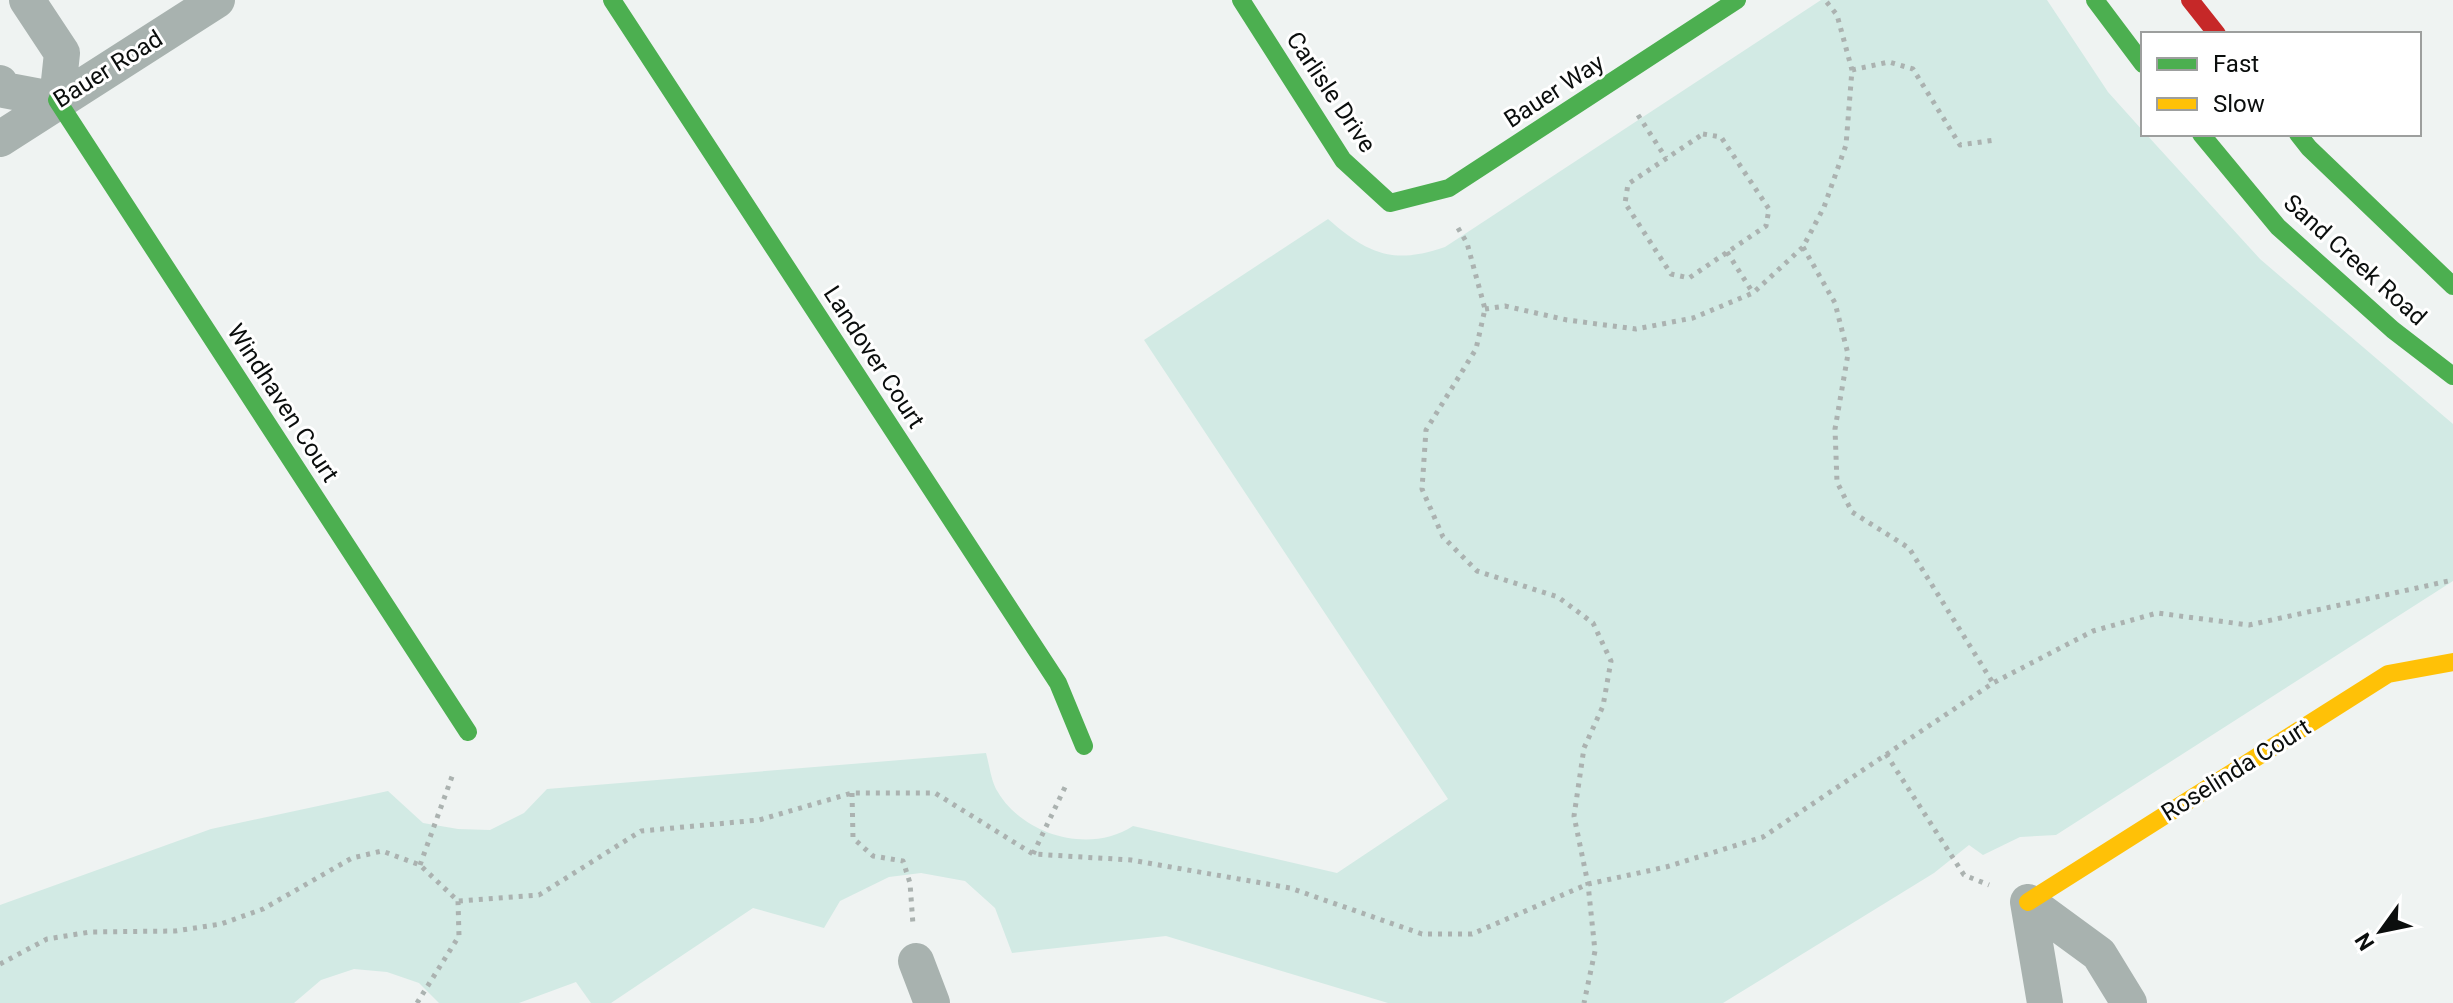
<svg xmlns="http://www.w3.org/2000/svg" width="2453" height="1003" font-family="Roboto,sans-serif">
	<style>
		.green { fill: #d2eae4 }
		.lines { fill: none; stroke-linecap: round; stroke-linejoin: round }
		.path { stroke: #abb2b0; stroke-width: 5; stroke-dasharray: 4 6; stroke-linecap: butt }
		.street { stroke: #a8b2af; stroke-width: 36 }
		.fast { stroke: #4caf50; stroke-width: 18 }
		.slow { stroke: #ffc107; stroke-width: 18 }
		.jam { stroke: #c62828; stroke-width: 18 }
		.labels { text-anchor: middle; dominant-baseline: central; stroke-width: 6; stroke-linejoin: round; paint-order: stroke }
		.street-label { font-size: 24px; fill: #0b0e0d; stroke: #fff }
	</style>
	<rect width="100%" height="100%" fill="#eff3f2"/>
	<path class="green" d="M1821,0H2047L2108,92L2143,131V134H2146L2260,259L2453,424V581L2056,835L2020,837L1983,855L1969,845L1934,873L1723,1003H1388L1166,936L1012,953L995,908L965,881L921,873L889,877L840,901L824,928L753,908L611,1003H591L576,982L519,1003H439L419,983L387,972L354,969L321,980L294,1003H0V905L211,829L388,791L423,823L458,829L490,830L524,813L547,789L986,753C989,764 991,779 996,789C1021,835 1089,855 1133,826L1337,873L1448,799L1144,340L1328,219C1368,254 1393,265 1445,247Z"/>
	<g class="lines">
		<path class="path" d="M1852,70L1889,62L1913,69L1960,145L1995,140
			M1638,115L1666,158
			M1703,134L1721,137L1769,209L1766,226L1689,278L1671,274L1625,203L1628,184Z
			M1458,228L1467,243L1485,309L1476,349L1426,430L1422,489L1443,537L1477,571L1558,597L1593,623L1611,661L1603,706L1584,748L1574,816L1588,884L1595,951L1584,1003
			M1803,247L1835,303L1848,354L1835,429L1837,482L1852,512L1909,548L1993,683
			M1727,252L1753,293
			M1485,309L1505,306L1567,320L1636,329L1693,318L1753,293L1803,247L1824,207L1846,145L1852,70L1837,15L1825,0
			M1886,754L1964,875L1989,885
			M852,793L853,838L873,856L903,861L910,883L913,925
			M1033,854L1067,783
			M420,865L454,771
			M0,964L47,939L90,932L175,931L221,924L263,909L352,858L382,851L420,865L458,901L539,895L641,831L759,820L852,793H935L1033,854L1131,860L1290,888L1422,934H1472L1588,884L1666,867L1763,837L1993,683L2093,631L2157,613L2249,625L2453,580
			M417,1003L459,936L458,901"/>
		<path class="street" d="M0,83L4,90L57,100L62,53L27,0
			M0,139L217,0
			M2028,902L2099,954L2129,1003
			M2028,902L2045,1003
			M916,961L932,1003"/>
		<path class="fast" d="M612,0L1058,683L1084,746
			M1241,0L1343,160L1390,203L1449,188L1737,0
			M2095,0L2143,64
			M57,100L468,732
			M2201,134L2278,227L2393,330L2453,376
			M2298,134L2309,148L2453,286"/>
		<path class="slow" d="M2028,902L2388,674L2453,662"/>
		<path class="jam" d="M2190,0L2217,34"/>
	</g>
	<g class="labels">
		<g class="street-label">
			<text transform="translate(108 69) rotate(-32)">Bauer Road</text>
			<text transform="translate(1554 91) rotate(-33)">Bauer Way</text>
			<text transform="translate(1331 92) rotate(56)">Carlisle Drive</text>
			<text transform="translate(2355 260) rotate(42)">Sand Creek Road</text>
			<text transform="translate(874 357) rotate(57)">Landover Court</text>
			<text transform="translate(283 403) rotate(57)">Windhaven Court</text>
			<text transform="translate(2236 770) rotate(-32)">Roselinda Court</text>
		</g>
	</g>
	<rect x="2141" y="32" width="280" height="104" fill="#ffffff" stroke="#9d9f9e" stroke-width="2"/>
	<rect x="2157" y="58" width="40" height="12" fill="#4caf50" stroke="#9d9f9e" stroke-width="2"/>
	<text x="2213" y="72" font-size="24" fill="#0b0e0d">Fast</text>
	<rect x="2157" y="98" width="40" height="12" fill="#ffc107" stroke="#9d9f9e" stroke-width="2"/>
	<text x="2213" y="112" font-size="24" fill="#0b0e0d">Slow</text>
	<g transform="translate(2381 931) rotate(237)" stroke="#ffffff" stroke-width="6" paint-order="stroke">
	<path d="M0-6L14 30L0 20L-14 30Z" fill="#0b0e0d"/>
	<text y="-12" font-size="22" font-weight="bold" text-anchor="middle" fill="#0b0e0d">N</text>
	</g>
</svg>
